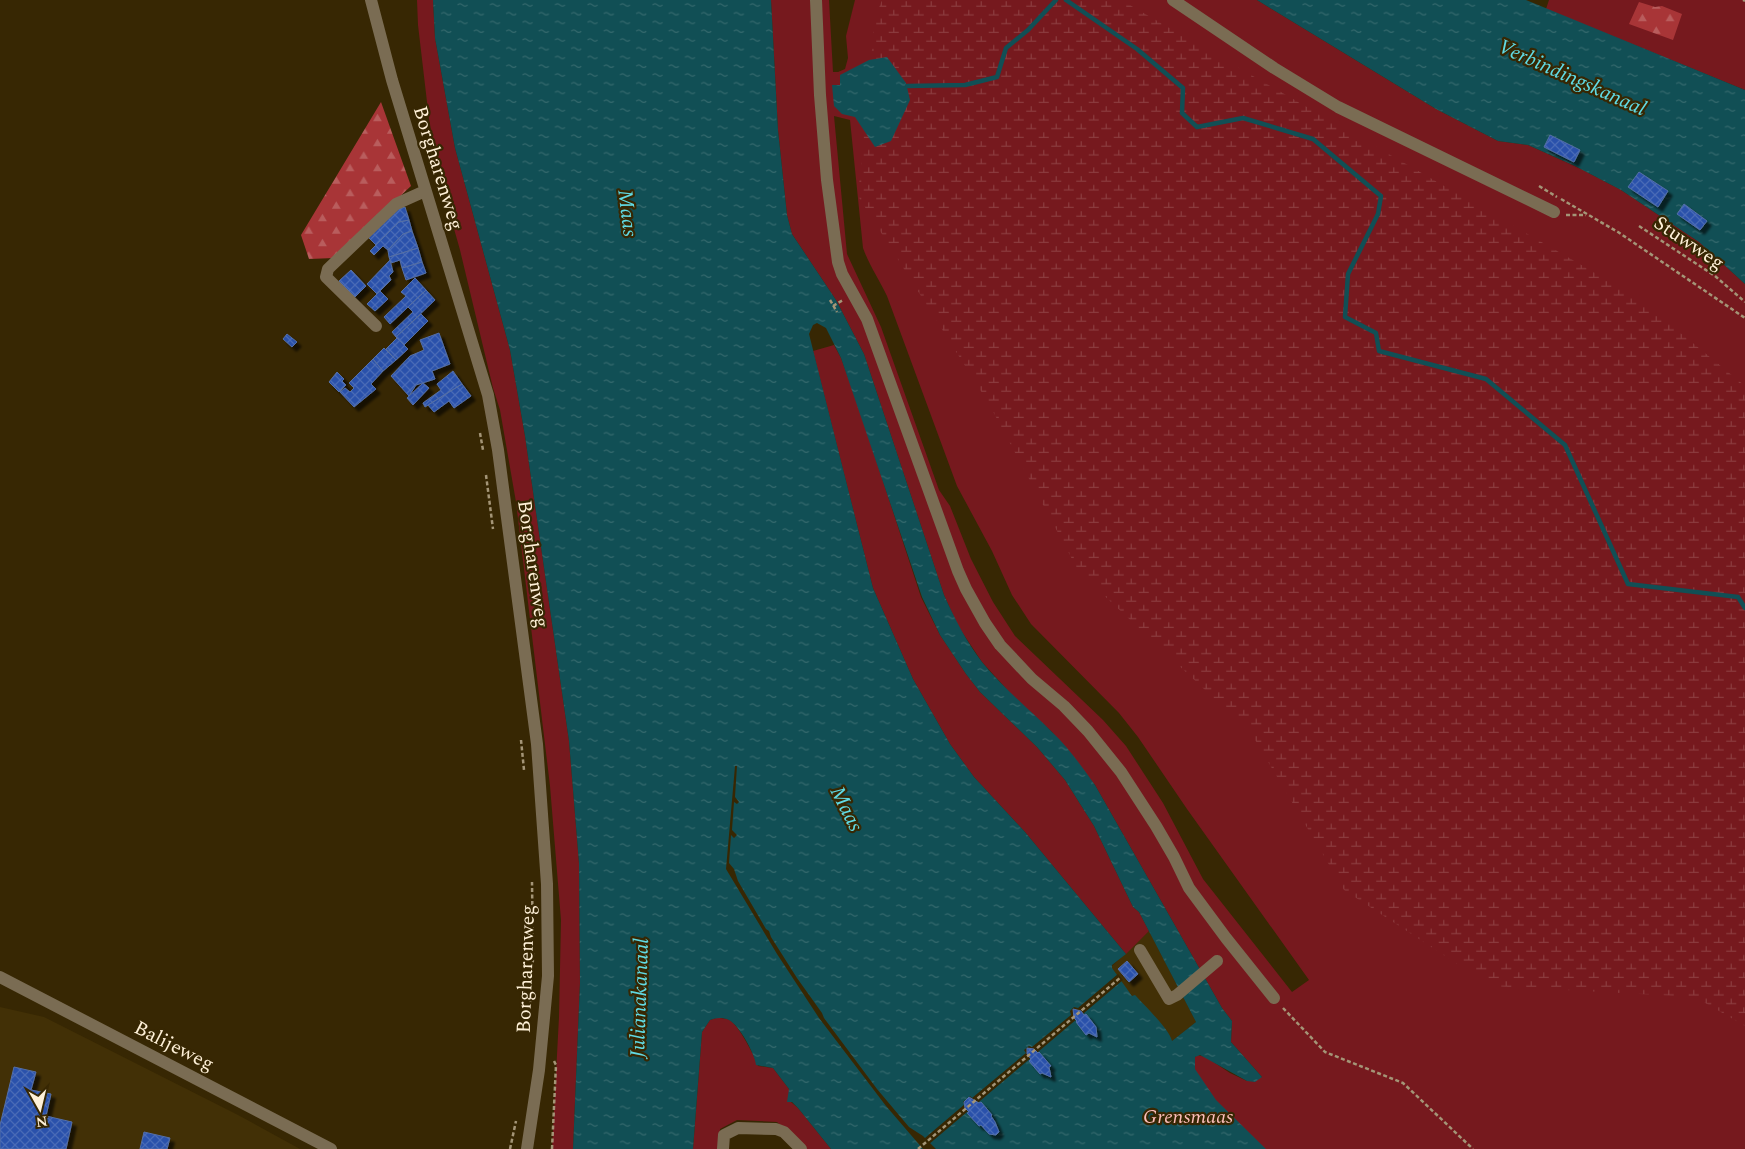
<svg xmlns="http://www.w3.org/2000/svg" width="1745" height="1149" font-family="Spectral,serif">
	<style>
		.built { fill: #423006 }
		.green { fill: #76191e; fill-rule: evenodd }
		.forest { fill: url(#forest-firs) }
		.wetland { fill: url(#wetland-marsh) }
		.water { fill: url(#water-ripples); fill-rule: evenodd }
		.pier { fill: #372703 }
		.lines { fill: none; stroke-linecap: round; stroke-linejoin: round }
		.stream { stroke: #114f55; stroke-width: 4.5 }
		.building { fill: url(#building-cross-hatch); stroke: #546fa6; filter: url(#shadow) }
		.path { stroke: #a49577; stroke-width: 2.5; stroke-dasharray: 4 2.5; stroke-linecap: butt }
		.minor { stroke: #7a6c53; stroke-width: 12 }
		.labels { text-anchor: middle; dominant-baseline: central; stroke-width: 4.5; stroke-linejoin: round; paint-order: stroke }
		.street-label { font-size: 20px; fill: #fff1d8; stroke: #372703 }
		.park-label { font-size: 20px; font-style: italic; fill: #fcbeb9; stroke: #372703 }
		.water-label { font-size: 21px; font-style: italic; fill: #60dae4; stroke: #372703 }
	</style>
	<defs>
		<pattern id="forest-firs" width="22" height="20" patternUnits="userSpaceOnUse" patternTransform="scale(1.25)"><rect width="22" height="20" fill="#a83537"/><path d="M5 1l3.5 6h-7zM16 11l3.5 6h-7z" fill="#b95d5d"/></pattern>
		<pattern id="wetland-marsh" width="20" height="14" patternUnits="userSpaceOnUse" patternTransform="scale(1.25)"><rect width="20" height="14" fill="#76191e"/><path d="M1 5h8M5 5V1M11 12h8M15 12V8" fill="none" stroke="#8b3b3e"/></pattern>
		<pattern id="water-ripples" width="26" height="14" patternUnits="userSpaceOnUse" patternTransform="scale(1.25)"><rect width="26" height="14" fill="#114f55"/><path d="M2 4q2-2 4 0t4 0M15 11q2-2 4 0t4 0" fill="none" stroke="#35696d"/></pattern>
		<pattern id="building-cross-hatch" width="8" height="8" patternUnits="userSpaceOnUse" patternTransform="scale(1.25)"><rect width="8" height="8" fill="#2951ab"/><path d="M0 0l8 8M0 8l8-8" fill="none" stroke="#496ab6"/></pattern>
		<filter id="shadow"><feDropShadow dx="4.5" dy="4.5" stdDeviation="1" flood-color="#0009"/></filter>
	</defs>
	<rect width="100%" height="100%" fill="#372703"/>
	<path class="built" d="M1149,931L1196,1022L1172,1041L1134,995L1133,996L1126,989L1112,968V966Z
		M0,1007L44,1017L238,1115L300,1149H0Z"/>
	<path class="green" d="M417,0H433L435,38L455,148L510,350L525,436L569,741L579,863L580,983L573,1149H552L559,1017L561,920L550,786L516,502L500,410L493,388L460,250L440,179L429,119L418,25Z
		M771,0H829L833,72H838L845,69L848,58L846,36L855,0H1257L1436,109L1498,141L1528,145L1575,166L1621,190L1699,242L1745,284V1149H1115L1197,1055L1206,1057L1230,1073L1247,1081L1262,1077L1231,1042L1232,1021L1222,1008L1095,785L1052,732L1011,694L982,662L958,626L944,595L864,354L836,300L792,234L787,215L778,130ZM834,116L850,120L863,248C869,265 879,279 887,296L957,486L992,551L1012,595L1031,624L1119,713L1138,737L1187,809L1309,980L1292,992L1203,879L1163,803L1126,746L1103,720L1015,636L993,602L971,559L950,506L939,490L881,327L847,254Z
		M1549,0H1745V90L1546,9Z
		M834,345L841,358L857,402L921,597L940,635L966,674L980,692L1037,747L1065,780L1094,826L1133,907L1139,912L1149,931L1126,954L1025,832L974,777L950,744L913,679L873,588L813,351Z
		M716,1018C721,1018 727,1018 731,1021C740,1028 754,1055 758,1066L773,1068L789,1089L791,1102L798,1108L831,1149H806L777,1122L737,1120L720,1129L719,1149H693L702,1032L710,1020Z"/>
	<path class="forest" d="M1639,2L1655,7L1662,6L1682,14L1673,40L1629,24Z
		M381,102L411,186L334,258L309,259L301,235Z"/>
	<path class="wetland" d="M882,0H1121L1637,297L1745,386V1026L1695,997L1491,986L1344,890L1251,733L1079,572L989,404L858,196L875,18Z"/>
	<path class="water" d="M433,0H771L778,130L787,215L792,234L836,300L864,354L944,595C955,619 966,641 982,662C1003,688 1028,708 1052,732C1069,748 1082,767 1095,785L1222,1008L1232,1021L1231,1042L1262,1077L1255,1082L1247,1081L1200,1055L1195,1057V1069L1216,1100L1266,1149H936L923,1136L909,1127L877,1089L824,1018L822,1013L797,978L771,937L769,931L766,929L738,881L734,869L729,863L731,835L734,838L737,835L732,830L734,802L737,804L739,802L735,797L737,766H735L726,869L777,954L819,1018L886,1106L923,1149H831L798,1108L792,1102H787L789,1089L773,1068L756,1065C755,1054 739,1025 729,1020C722,1017 716,1018 710,1020L702,1032L693,1149H573L580,983L579,863L569,741L525,436L510,350L455,148L435,38ZM817,323L826,328L841,358L922,597L940,635L966,674L980,692L1037,747L1065,780L1094,826L1133,907L1139,912L1196,1022L1172,1041C1170,1030 1144,1005 1135,995L1132,996L1112,968V965L1126,954L1025,832L974,777L950,744L913,679L873,588L809,334L813,325Z
		M1257,0H1526L1745,90V284L1699,242L1621,190L1575,166L1528,145L1498,141L1436,109Z
		M887,57L906,83L910,100L891,141L875,147L855,117L842,114L834,106L832,85H840V75L869,60Z"/>
	<path class="pier" d="M1118,974L1123,980L928,1145L922,1139L925,1138L965,1104L963,1102L970,1096L972,1098L1026,1053L1024,1050L1029,1046L1032,1047L1071,1015L1070,1011L1074,1007L1078,1008Z"/>
	<g class="lines">
		<path class="stream" d="M1066,0L1137,49L1183,88L1182,113L1197,127L1243,118L1313,139L1381,196L1378,214L1348,274L1345,317L1376,333L1379,351L1486,379L1565,445L1628,584L1738,597L1745,608
			M907,86L965,85L997,77L1006,48L1028,30L1056,0"/>
	</g>
	<path class="building" d="M1550,135L1580,150L1574,162L1544,147Z
		M1639,172L1668,191L1658,207L1628,187Z
		M1684,204L1707,221L1700,230L1677,214Z
		M405,207L409,220L399,222L376,245L368,237L395,210Z
		M409,220L412,231L403,234L388,250L383,246L374,255L370,251L399,222Z
		M412,231L418,248L389,257L388,250L403,234Z
		M418,248L422,262L402,268L400,260L391,263L389,257Z
		M390,260L393,272L389,276L391,280L377,294L367,284Z
		M422,262L426,273L406,280L402,268Z
		M351,270L366,286L355,297L339,281Z
		M415,278L426,290L390,324L384,317L406,296L401,292Z
		M426,290L435,300L396,337L392,332L413,312L408,307Z
		M380,291L388,299L375,311L367,304Z
		M421,314L428,321L404,345L396,337Z
		M439,333L450,364L432,371L435,379L416,385L409,396L391,376L410,356L424,350L420,340Z
		M287,334L297,342L292,347L283,339Z
		M397,338L408,349L396,360L386,349Z
		M384,348L396,360L383,371L373,359Z
		M373,359L383,371L371,384L376,389L354,407L340,392L345,388L350,392L354,388L349,383Z
		M453,371L462,384L425,407L423,403L441,390L437,384Z
		M337,372L344,379L342,381L346,385L339,392L329,382Z
		M423,383L429,388L413,405L407,398Z
		M462,384L471,396L454,408L449,401L434,412L428,405Z
		M1127,961L1138,974L1129,982L1118,969Z
		M1073,1009L1081,1011L1084,1015L1086,1014L1096,1027L1097,1037L1089,1033L1086,1035L1076,1022L1077,1021L1074,1018Z
		M1027,1048L1034,1049L1038,1053L1039,1052L1051,1066L1049,1067L1051,1077L1042,1073L1040,1074L1029,1061L1031,1059L1027,1054Z
		M14,1067L36,1072L31,1090L51,1094L46,1116L72,1122L66,1149H0V1125Z
		M969,1097L979,1103L981,1102L992,1115L991,1116L995,1122L999,1132L996,1135L989,1134L981,1125L979,1126L967,1113L969,1112L965,1108L964,1102Z
		M144,1132L170,1138L167,1149H140Z"/>
	<g class="lines">
		<path class="path" d="M1743,0L1745,1
			M1539,186L1557,197
			M1561,199L1618,232L1745,318
			M1566,215H1586
			M1639,226L1715,276L1745,302
			M830,300L837,312
			M833,306L843,300
			M480,433L483,450
			M486,475L493,529
			M521,740L524,770
			M1283,1008L1325,1052L1403,1083L1473,1149
			M530,1009L533,958L532,882
			M510,1149L516,1121
			M552,1149L556,1065L554,1061
			M918,1149L1121,977"/>
		<path class="minor" d="M371,0L392,80L488,395L498,450L537,744L547,884L548,976L539,1070L527,1149
			M816,0L820,95L827,180L838,262L842,274L867,319L958,571L966,589L985,623L1000,645L1032,679L1064,706L1088,731L1121,772L1156,826L1174,857L1189,888L1226,938L1274,998
			M1173,0L1274,68L1338,107L1554,212
			M376,326L326,277L328,269L396,204L425,191
			M1140,950L1169,999L1177,995L1217,961
			M0,977L331,1149
			M723,1149L724,1135L738,1128L776,1129L784,1132L801,1149"/>
	</g>
	<g class="labels">
		<g class="street-label">
			<text transform="translate(438 168) rotate(73)">Borgharenweg</text>
			<text transform="translate(1689 243) rotate(34)">Stuwweg</text>
			<text transform="translate(533 564) rotate(82)">Borgharenweg</text>
			<text transform="translate(526 969) rotate(-88)">Borgharenweg</text>
			<text transform="translate(174 1046) rotate(27)">Balijeweg</text>
		</g>
		<g class="park-label">
			<text x="1188" y="1117">Grensmaas</text>
		</g>
		<g class="water-label">
			<text transform="translate(1572 78) rotate(24)">Verbindingskanaal</text>
			<text transform="translate(627 213) rotate(83)">Maas</text>
			<text transform="translate(846 809) rotate(63)">Maas</text>
			<text transform="translate(640 998) rotate(-88)">Julianakanaal</text>
		</g>
	</g>
	<g transform="translate(40 1109) rotate(172)" stroke="#372703" stroke-width="4" paint-order="stroke">
	<path d="M0-4L9 19L0 12L-9 19Z" fill="#fff1d8"/>
	<text y="-8" font-size="14" font-weight="bold" text-anchor="middle" fill="#fff1d8">N</text>
	</g>
</svg>
